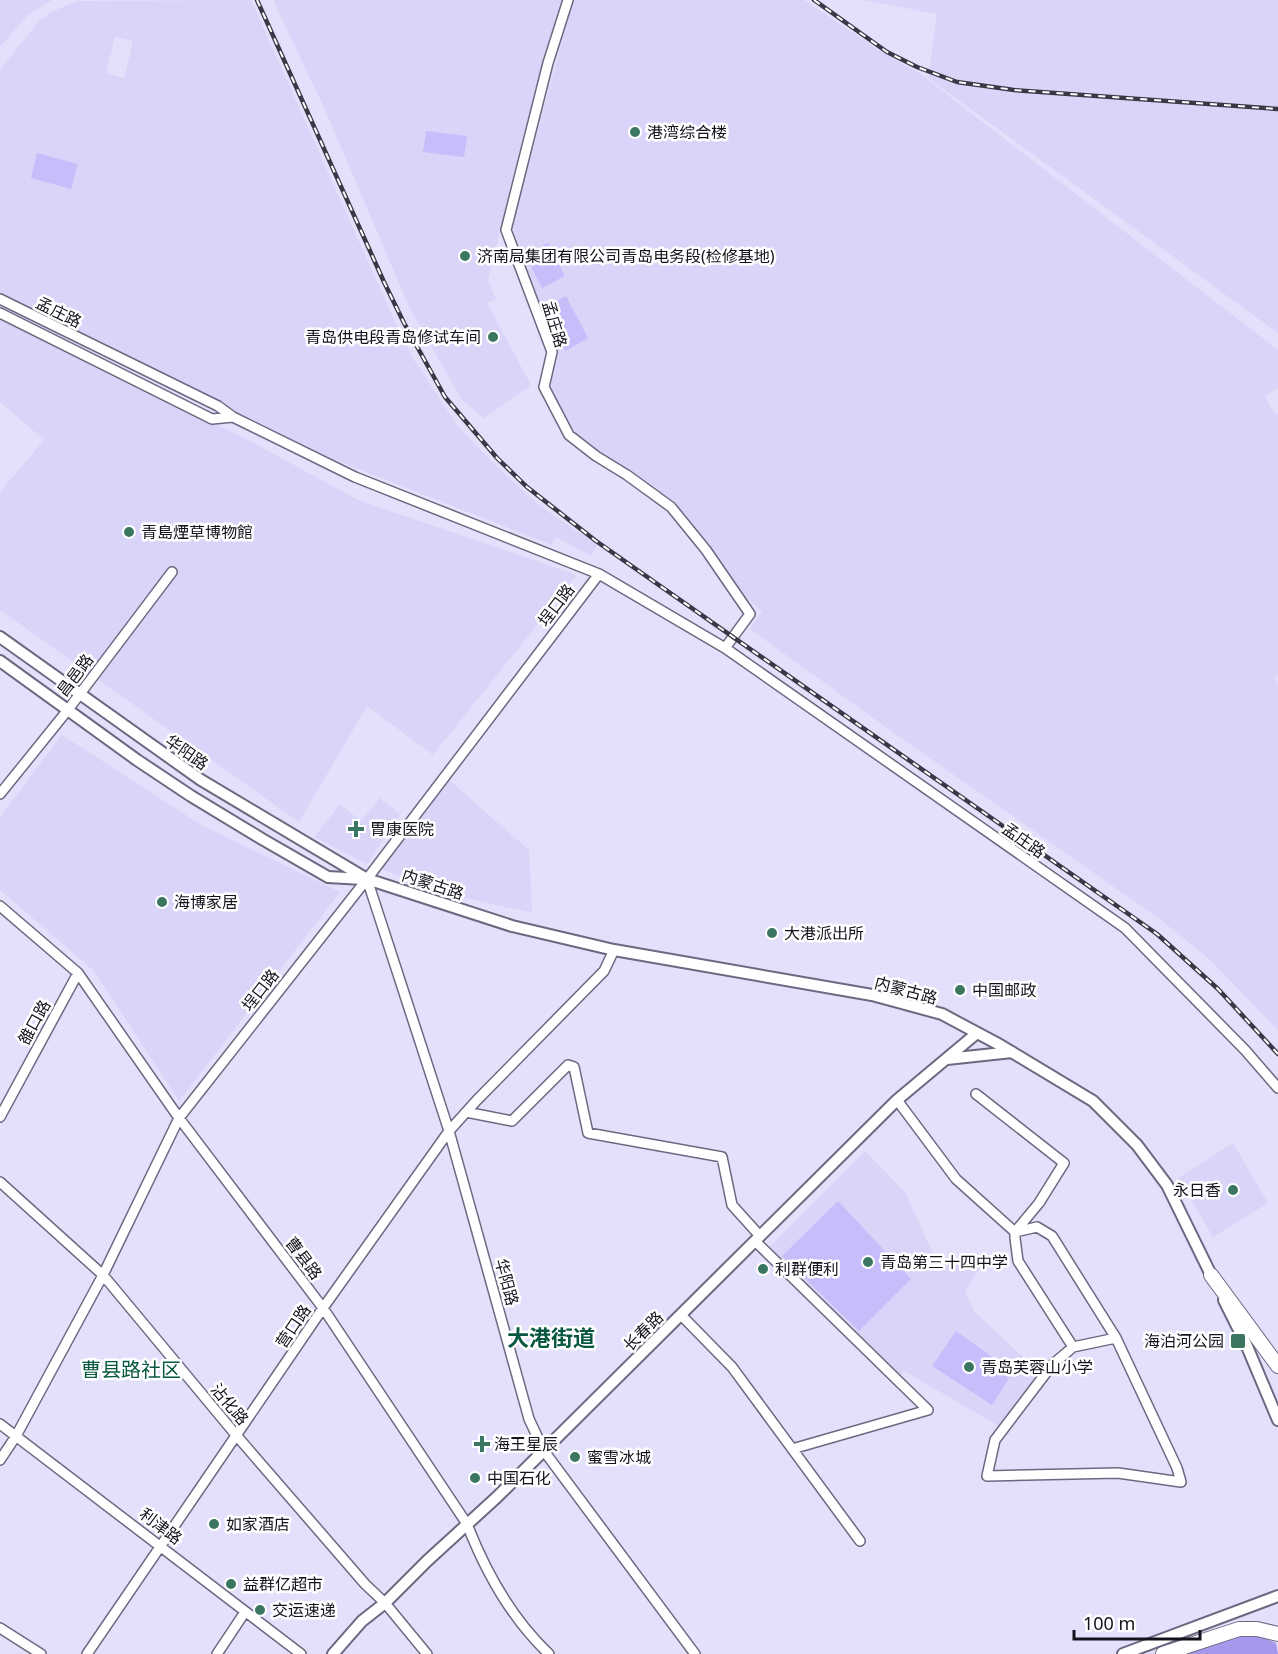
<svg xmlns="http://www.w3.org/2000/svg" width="1278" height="1654" font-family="'Noto Sans','Noto Sans SC',sans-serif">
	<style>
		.built { fill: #d9d5f8; fill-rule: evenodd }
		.green { fill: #c7bdfb }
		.forest { fill: #a898ed }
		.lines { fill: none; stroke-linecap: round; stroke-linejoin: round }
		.minor-casing { stroke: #6b6880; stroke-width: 12 }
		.major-casing { stroke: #6b6880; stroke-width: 14 }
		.highway-casing { stroke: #6b6880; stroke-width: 16 }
		.minor { stroke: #fff; stroke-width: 9 }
		.major { stroke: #fff; stroke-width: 10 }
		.highway { stroke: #fff; stroke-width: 14 }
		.rail-casing { stroke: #3a3846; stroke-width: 4.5 }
		.rail { stroke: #fff; stroke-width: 2; stroke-dasharray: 7; stroke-linecap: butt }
		.poi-dot { fill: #3b7660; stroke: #fff; stroke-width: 2 }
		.labels { text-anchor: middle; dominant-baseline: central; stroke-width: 5; stroke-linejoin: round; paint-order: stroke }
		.poi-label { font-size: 16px; fill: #14121c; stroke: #fff; text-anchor: start }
		.street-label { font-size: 16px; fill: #14121c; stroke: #fff }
		.quarter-label { font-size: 20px; fill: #085741; stroke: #fff }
		.district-label { font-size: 22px; font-weight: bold; fill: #085741; stroke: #fff }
	</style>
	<rect width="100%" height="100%" fill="#e3e0fc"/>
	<path class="built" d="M0,0H52L28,15L0,47Z
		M251,0L395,322L414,360L457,425L492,462L540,506L597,545L591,556L556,537L552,545L325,456L0,293V70L38,22L53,11L78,1ZM115,37L133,41L124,78L106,73Z
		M273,0H561L525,131L488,280L496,299L487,303L531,385L484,418L462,400L410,309L326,112Z
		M573,0H804L883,53L918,72L1278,350V388L1265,396L1275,415L1278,414V674L1275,679L1278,685V1030L1208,958L1161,920L901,738L750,629L762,611L736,589L703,538L678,507L611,459L591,448L576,436L550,393L551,368L555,348L513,235L514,220Z
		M863,0H1278V333L928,78L937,14Z
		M0,316L254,443L358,500L577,575L433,755L367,706L299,822L0,610V492L44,440L0,402Z
		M62,735L203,826L340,892L179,1101L94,971L0,890V817Z
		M449,780L529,850L532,913L458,896L381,869Z
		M380,798L400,814L367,864L314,837L340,804L361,821Z
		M1233,1143L1268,1203L1213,1237L1178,1178Z
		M865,1151L905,1192L935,1258L982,1265L965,1291L975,1312L1028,1362L1036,1379L1000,1427L904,1371L896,1379L766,1250Z"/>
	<path class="green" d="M426,131L467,136L464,157L423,152Z
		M37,153L78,164L71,189L31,178Z
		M548,243L565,276L542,288L525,255Z
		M566,296L588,338L565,351L543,308Z
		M838,1201L911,1279L859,1331L782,1256Z
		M956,1331L1013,1372L992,1405L932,1366Z"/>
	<path class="forest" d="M1244,1634L1257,1635L1276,1643L1278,1654H1184Z"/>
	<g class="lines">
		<defs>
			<path id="minor" d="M568,0L548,63L506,230L552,352L544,387L569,435L596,456L627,475L671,507L706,550L750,614L725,648
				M0,299L218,406L233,417L355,477L599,574L725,648L1125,928L1245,1050L1278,1088
				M0,313L212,419L233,417
				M0,794L67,711L172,572
				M367,879L449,1131L529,1419L544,1451L695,1654
				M0,906L78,973L179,1118L323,1308L467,1524C486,1573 511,1618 549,1654
				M976,1094L1064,1163L1039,1203L1015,1232V1238L1018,1261L1073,1347
				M897,1100L956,1179L1015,1232L1037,1227L1052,1236L1116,1338L1177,1468L1181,1482L1118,1473L987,1476L995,1440L1052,1365L1073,1347L1116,1338
				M466,1112L512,1121L568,1065L574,1067L588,1133L722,1157L732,1205L760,1236
				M0,1117L78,973
				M0,1182L103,1275L236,1435L365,1584L385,1603L427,1654
				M755,1241L928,1410L792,1449
				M681,1315L732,1367L860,1541
				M0,1424L301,1654
				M0,1460L16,1436L103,1275L179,1118L367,879L599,574
				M0,1628L41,1654
				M87,1654L323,1308L449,1131L477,1100L604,971L614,950
				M217,1654L245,1612"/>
			<path id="major" d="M0,637L201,780L367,879L512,926L614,950L872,995L942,1014L1000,1045L1093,1101L1137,1145L1167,1185L1214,1281
				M0,661L137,760L191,796L262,839L328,877L363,879
				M947,1059L1012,1052
				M1224,1300L1246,1344L1278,1420
				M333,1654L362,1621L385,1603L427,1561L497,1497L897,1100L977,1033
				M1123,1654L1278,1596"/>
			<path id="highway" d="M1211,1275L1278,1366
				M1163,1654L1239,1629H1257L1278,1634"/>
		</defs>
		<use href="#minor" class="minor-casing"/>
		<use href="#major" class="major-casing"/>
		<use href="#highway" class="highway-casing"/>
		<use href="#minor" class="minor"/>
		<use href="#major" class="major"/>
		<use href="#highway" class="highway"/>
		<defs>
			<path id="rail" d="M257,0L384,282L404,323L445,397L497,458L527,487L596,541L1157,934L1218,989L1278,1054
				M814,0L887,52L917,67L957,82L1014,90L1278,109"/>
		</defs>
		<use href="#rail" class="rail-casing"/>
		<use href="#rail" class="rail"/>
	</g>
	<g class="poi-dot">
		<circle cx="635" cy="132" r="6"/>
		<circle cx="465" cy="256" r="6"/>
		<circle cx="493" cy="337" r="6"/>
		<circle cx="129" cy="532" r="6"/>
		<path d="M353 820h6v6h6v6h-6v6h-6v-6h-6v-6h6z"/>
		<circle cx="162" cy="902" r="6"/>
		<circle cx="772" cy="933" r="6"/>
		<circle cx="960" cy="990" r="6"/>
		<circle cx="1233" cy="1190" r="6"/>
		<circle cx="868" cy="1262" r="6"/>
		<circle cx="763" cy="1269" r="6"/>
		<rect x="1230" y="1333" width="16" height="16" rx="3"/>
		<circle cx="969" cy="1367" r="6"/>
		<path d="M479 1435h6v6h6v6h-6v6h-6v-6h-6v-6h6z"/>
		<circle cx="575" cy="1457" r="6"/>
		<circle cx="475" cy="1478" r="6"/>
		<circle cx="214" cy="1524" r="6"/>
		<circle cx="231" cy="1584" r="6"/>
		<circle cx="260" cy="1610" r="6"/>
	</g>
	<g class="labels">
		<g class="poi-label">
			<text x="647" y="132">港湾综合楼</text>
			<text x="477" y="256">济南局集团有限公司青岛电务段(检修基地)</text>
			<text x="481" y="337" text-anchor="end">青岛供电段青岛修试车间</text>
			<text x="141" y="532">青島煙草博物館</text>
			<text x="370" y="829">胃康医院</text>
			<text x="174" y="902">海博家居</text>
			<text x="784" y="933">大港派出所</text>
			<text x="972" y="990">中国邮政</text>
			<text x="1221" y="1190" text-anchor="end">永日香</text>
			<text x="880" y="1262">青岛第三十四中学</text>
			<text x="775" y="1269">利群便利</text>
			<text x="1224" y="1341" text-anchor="end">海泊河公园</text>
			<text x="981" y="1367">青岛芙蓉山小学</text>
			<text x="494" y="1444">海王星辰</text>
			<text x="587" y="1457">蜜雪冰城</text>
			<text x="487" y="1478">中国石化</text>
			<text x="226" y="1524">如家酒店</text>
			<text x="243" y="1584">益群亿超市</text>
			<text x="272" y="1610">交运速递</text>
		</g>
		<g class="street-label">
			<text transform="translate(59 312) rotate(26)">孟庄路</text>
			<text transform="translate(555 324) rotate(73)">孟庄路</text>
			<text transform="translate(556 605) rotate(-53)">埕口路</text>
			<text transform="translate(75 675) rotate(-53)">昌邑路</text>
			<text transform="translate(187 752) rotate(35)">华阳路</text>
			<text transform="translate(1024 840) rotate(35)">孟庄路</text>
			<text transform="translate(433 884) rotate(18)">内蒙古路</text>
			<text transform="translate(260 990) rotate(-52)">埕口路</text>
			<text transform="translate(906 990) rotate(15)">内蒙古路</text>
			<text transform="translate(34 1022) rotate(-61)">雒口路</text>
			<text transform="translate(304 1258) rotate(53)">曹县路</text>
			<text transform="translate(507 1282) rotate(75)">华阳路</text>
			<text transform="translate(293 1326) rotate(-56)">营口路</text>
			<text transform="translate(643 1331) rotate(-45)">长春路</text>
			<text transform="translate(230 1404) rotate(50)">沾化路</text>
			<text transform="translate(161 1526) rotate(37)">利津路</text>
		</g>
		<g class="quarter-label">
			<text x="131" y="1369">曹县路社区</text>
		</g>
		<g class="district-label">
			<text x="551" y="1337">大港街道</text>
		</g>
	</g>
	<path d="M1074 1630v9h126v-9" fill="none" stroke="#14121c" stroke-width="3"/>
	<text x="1083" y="1630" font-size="18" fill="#14121c" stroke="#ffffff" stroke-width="4.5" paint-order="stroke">100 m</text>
</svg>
